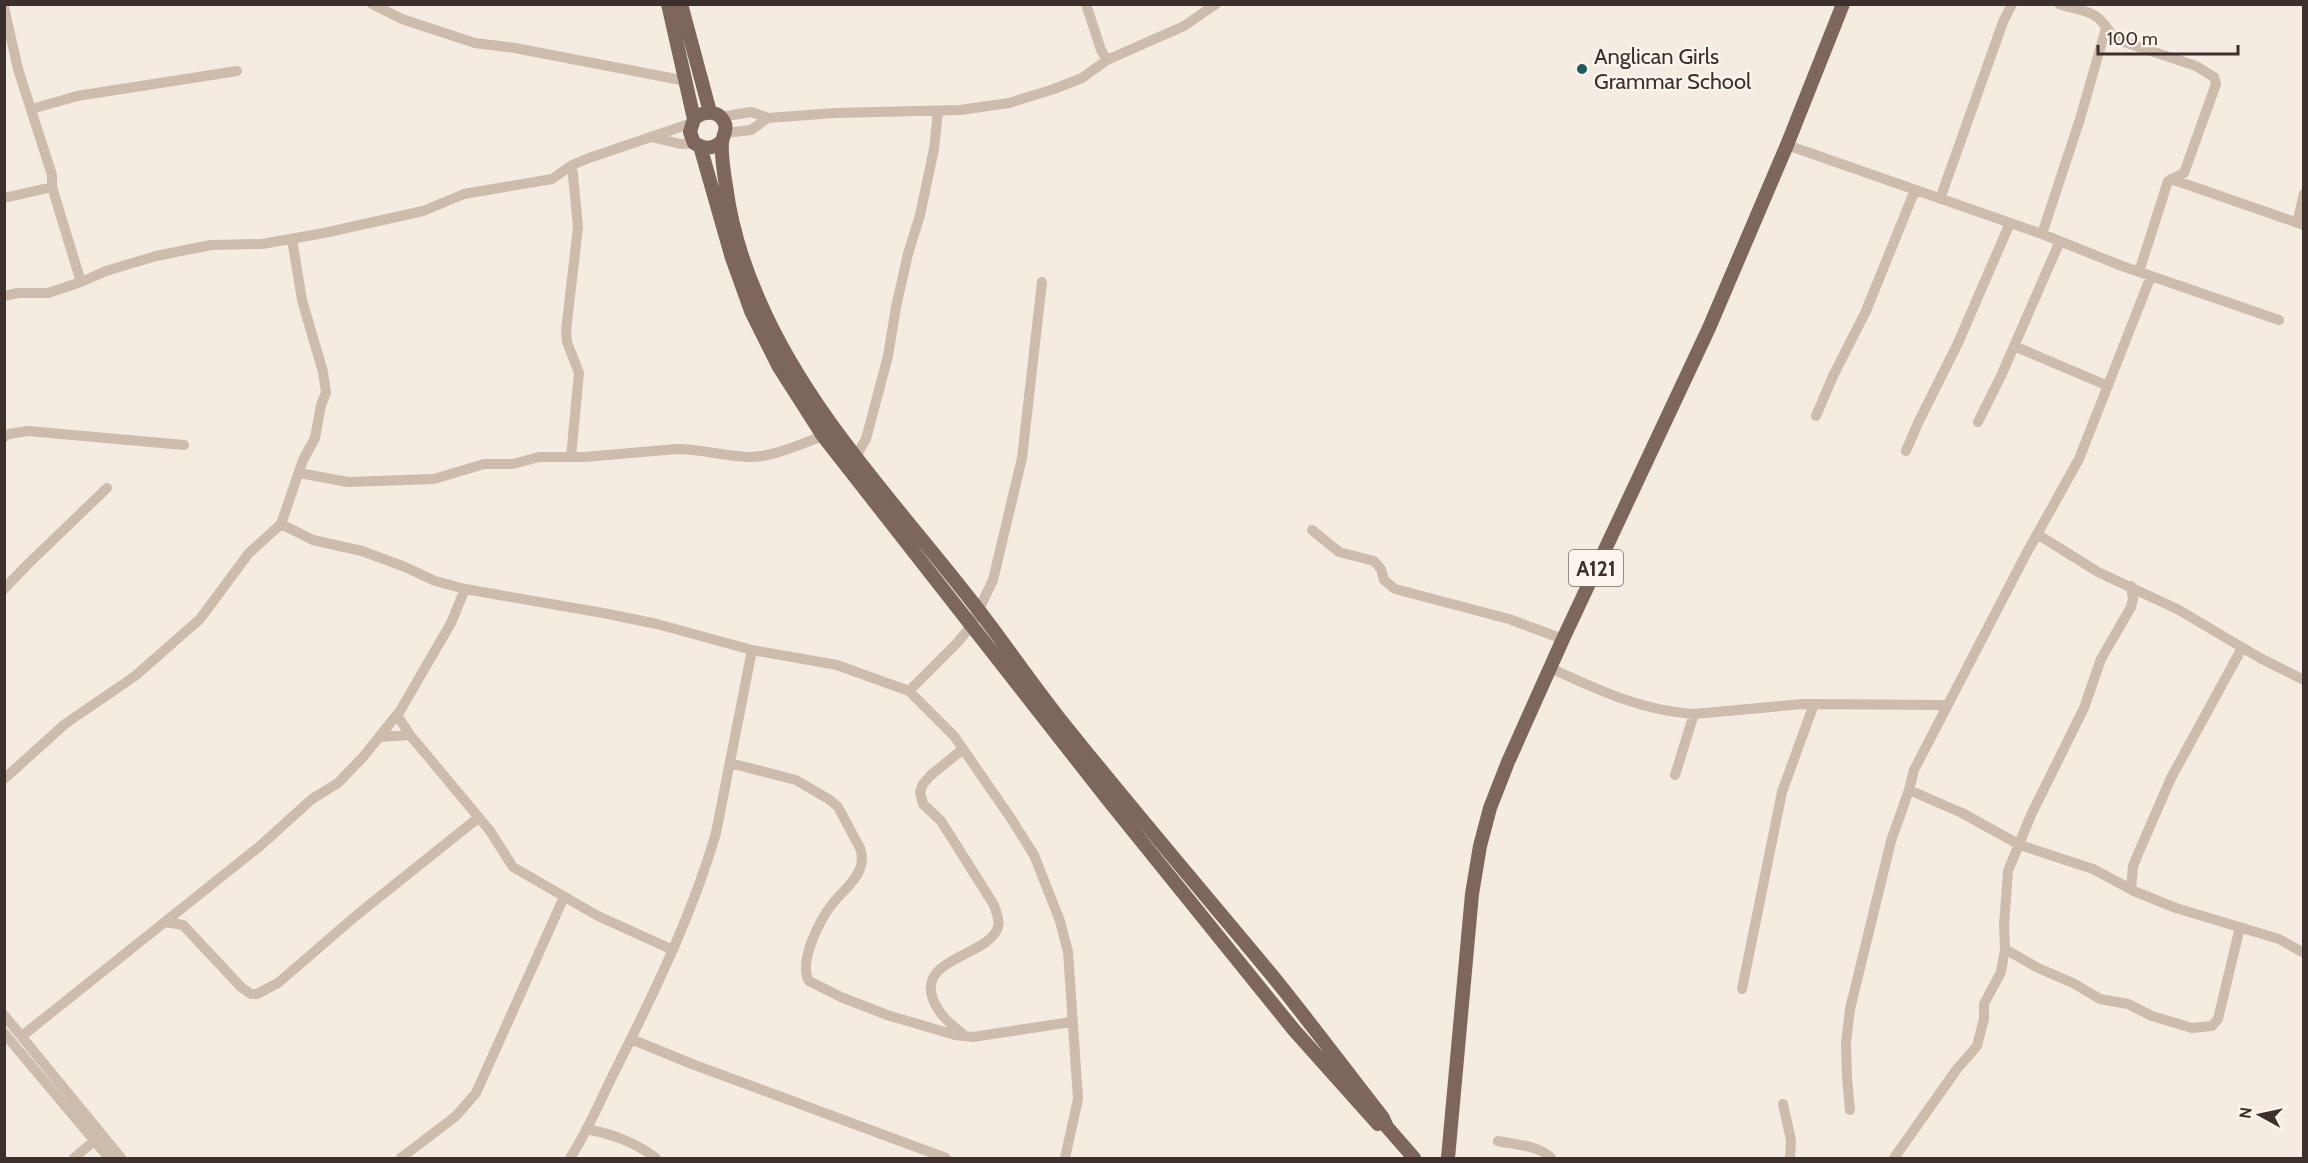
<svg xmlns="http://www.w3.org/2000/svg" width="2308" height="1163" font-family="Cabin,sans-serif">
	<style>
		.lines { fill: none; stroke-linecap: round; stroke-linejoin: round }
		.minor { stroke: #cdbbac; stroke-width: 10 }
		.major { stroke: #7d675c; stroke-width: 14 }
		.poi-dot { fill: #1f5a5e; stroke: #fbf5ee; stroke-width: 2 }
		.labels { text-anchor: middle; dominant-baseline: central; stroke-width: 4.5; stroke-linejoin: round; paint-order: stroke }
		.shield { fill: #fbf5ee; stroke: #756b66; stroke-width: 1.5 }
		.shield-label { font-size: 21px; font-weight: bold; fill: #3b302b }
		.poi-label { font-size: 22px; fill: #3b302b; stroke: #fbf5ee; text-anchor: start }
	</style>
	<rect width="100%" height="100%" fill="#f4ebe1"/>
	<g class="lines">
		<path class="minor" d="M372,4L402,19L475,43L515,48L686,81
			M1086,4L1101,50L1107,60
			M2059,4C2070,8 2088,10 2097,17C2106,24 2109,33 2118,40L2196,66L2214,77L2216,84L2184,173L2168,181L2139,272
			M4,7L18,69L52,175V187L81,282
			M32,109L77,96L237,71
			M720,117L751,112L768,118L835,113L960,110L1009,103L1054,89L1082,78L1107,60L1184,26L1216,4
			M725,133L751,130L768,118
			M651,137L681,144L694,143
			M1787,145L2042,234L2122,266L2279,320
			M2171,179L2304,225
			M4,198L52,187
			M1940,199L2003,22L2012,4
			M2297,223L2304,194
			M2042,234L2080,119L2106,28
			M4,296L18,293H48L81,282L106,271L156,256L211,245L262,244L324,233L423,211L464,194L552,179L572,165L589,158L692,123
			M2014,346L2108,386
			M1816,416L1833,376L1866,311L1915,190
			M1978,422L2001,376L2060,241
			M4,437L9,434L28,431L184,445
			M1906,451L1918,423L1958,343L2010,223
			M856,456L866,439L888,356L896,307L908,254L920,215L934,149L938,111
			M571,457L579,373L567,342L566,331L578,227L572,165
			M299,473L348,482L434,479L484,464H513L539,457H584L677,449C701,449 723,456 747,457C772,458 800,444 823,436
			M281,524L313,540L362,551L405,567L435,581L465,589L603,613L657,624L752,650L837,665L909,691L954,736L1010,817L1034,855L1060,921L1068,952L1078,1099L1065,1158
			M1312,530L1339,552L1374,561L1381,569L1384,580L1395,589L1509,619L1563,639
			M2037,534L2098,572L2179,610L2260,658L2304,680
			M4,589L27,565L107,488
			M1550,668C1596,689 1642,711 1694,714L1803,704L1946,705
			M909,691L958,642L971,626L993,580L1022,458L1042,282
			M397,715L410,735L490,831L513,867L598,916L673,950
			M380,737L410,735
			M963,749L931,775L923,784L920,792L923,804L941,821L994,905C996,912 1000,920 998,927C989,955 926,957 931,992C935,1012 949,1023 964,1035
			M730,763L796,780L830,800L838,807L860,848C863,856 863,863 859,871C854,883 841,893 833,903C820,919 798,962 809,981L841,997L887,1015L955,1035L973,1037L1071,1022
			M1675,775L1694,714
			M4,779L65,724L135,676L200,619L249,553L281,524L303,460L315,438L321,405L326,393L323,372L302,300L292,239
			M1909,790L1962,813L2020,845L2093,869L2136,892L2176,908L2279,939L2304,953
			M2131,889L2133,866L2138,854L2171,778L2242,648
			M165,922L183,925L241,987L251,994H257L278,983L358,914L478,818
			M2005,949L2038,968L2073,983L2100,999L2128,1004L2152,1016L2192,1028L2212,1026L2218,1019L2240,927
			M1742,989L1782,792L1814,704
			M4,1015L121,1158
			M4,1033L109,1158
			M22,1036L260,846L312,799L338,783L363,757L400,711L451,623L465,589
			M631,1039L692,1064L946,1158
			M1783,1104L1791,1140L1790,1158
			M1850,1110L1847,1078L1846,1043L1850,1009L1891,841L1909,790L1914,770L2025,556L2079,459L2151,276
			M586,1129C613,1134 634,1142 656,1158
			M1498,1141C1516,1145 1539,1145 1551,1158
			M74,1158L94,1141
			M401,1158L456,1116L476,1093L564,897
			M570,1158C588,1131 601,1098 616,1069C654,993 692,915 716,833L752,650
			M1894,1158L1957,1069L1977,1046L1984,1019V1004L2001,972L2005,949L2004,925L2008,871L2031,815L2084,708L2101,659L2131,607L2133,599L2131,586"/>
		<path class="major" d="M668,4L694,119
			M681,4L710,112
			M722,141C713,150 704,149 694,143L690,132L694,119C703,111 719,109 725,124C727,131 723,135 722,142C721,153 724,174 726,186C731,225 743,264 759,300C810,418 903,511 980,612C1007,647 1031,683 1059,718C1129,806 1203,892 1275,979C1312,1025 1347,1072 1383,1118L1387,1127L1414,1158
			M700,146L732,258L751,311L779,367L823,436L1109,801L1294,1030L1378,1124
			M1448,1158L1472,894L1480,846L1490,808L1508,762L1563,639L1709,328L1787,145L1843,4"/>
	</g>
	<circle class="poi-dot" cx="1582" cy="69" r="6"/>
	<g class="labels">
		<rect class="shield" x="1569" y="550" width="54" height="36" rx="4.5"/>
		<g class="shield-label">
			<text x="1596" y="568">A121</text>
		</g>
		<g class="poi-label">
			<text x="1594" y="56">Anglican Girls<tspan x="1594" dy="25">Grammar School</tspan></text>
		</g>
	</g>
	<rect width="2308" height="1163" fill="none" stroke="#3b302b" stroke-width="12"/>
	<g transform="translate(2260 1115) rotate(278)" stroke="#fbf5ee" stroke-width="4.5" paint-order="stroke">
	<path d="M0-4.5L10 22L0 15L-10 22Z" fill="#3b302b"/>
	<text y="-9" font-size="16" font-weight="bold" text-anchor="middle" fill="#3b302b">N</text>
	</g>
	<path d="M2098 45v9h140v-9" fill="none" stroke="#3b302b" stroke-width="3"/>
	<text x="2107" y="45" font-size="18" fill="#3b302b" stroke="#fbf5ee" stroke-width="4.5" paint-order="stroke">100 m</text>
</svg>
